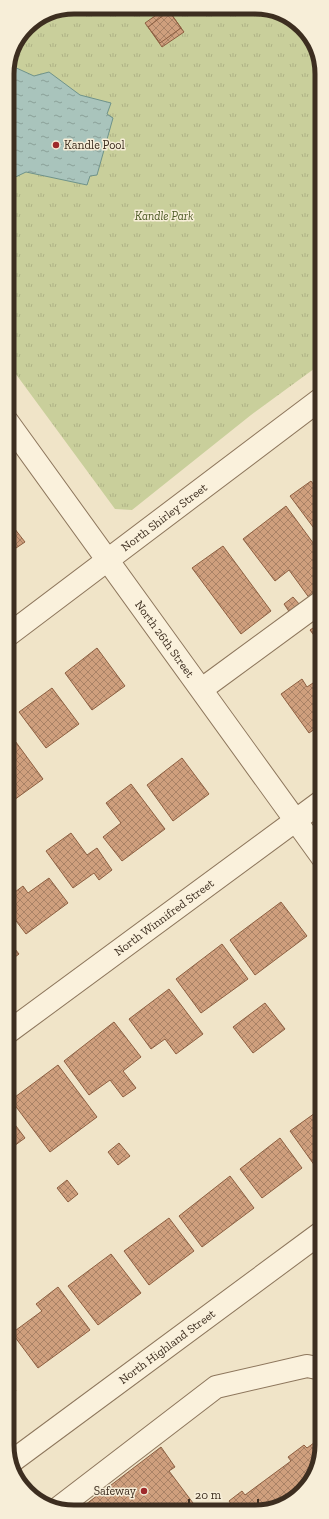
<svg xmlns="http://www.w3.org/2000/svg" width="329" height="1519" font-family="'Zilla Slab',serif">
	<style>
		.park { fill: url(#park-tufts) }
		.water { fill: url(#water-ripples); stroke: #6f938a }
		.building { fill: url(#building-cross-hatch); stroke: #8d5f41 }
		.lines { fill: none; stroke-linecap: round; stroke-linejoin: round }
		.minor-casing { stroke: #8d765c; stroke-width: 24 }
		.minor { stroke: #faf1dc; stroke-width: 22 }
		.poi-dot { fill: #9e2a2b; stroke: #f7eed8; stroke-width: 1.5 }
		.labels { text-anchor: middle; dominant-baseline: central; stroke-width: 3; stroke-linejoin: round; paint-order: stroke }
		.poi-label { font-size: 12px; fill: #3d2e20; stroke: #f7eed8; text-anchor: start }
		.park-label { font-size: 12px; font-style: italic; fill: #4d5a26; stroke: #f7eed8 }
		.street-label { font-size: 12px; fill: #3d2e20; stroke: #f7eed8 }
		.rim { fill: none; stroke: #3d2e20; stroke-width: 5 }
	</style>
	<defs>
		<pattern id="park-tufts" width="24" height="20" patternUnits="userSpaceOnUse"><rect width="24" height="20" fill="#c9cf9b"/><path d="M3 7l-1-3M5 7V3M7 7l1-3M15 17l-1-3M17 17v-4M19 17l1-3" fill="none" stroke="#aeb285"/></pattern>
		<pattern id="water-ripples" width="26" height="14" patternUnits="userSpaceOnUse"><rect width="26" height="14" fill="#a9c4bc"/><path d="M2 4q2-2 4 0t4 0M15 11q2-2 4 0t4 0" fill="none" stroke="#8ba098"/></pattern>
		<pattern id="building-cross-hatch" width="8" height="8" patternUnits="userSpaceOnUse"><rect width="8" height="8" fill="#cf9f7d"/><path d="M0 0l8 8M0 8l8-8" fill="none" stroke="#a98266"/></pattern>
	</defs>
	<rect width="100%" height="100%" fill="#f0e4c8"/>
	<path class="park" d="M272,9L305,30L321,66L322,363L251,415L132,510L115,509L7,362V70L27,27L49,12Z"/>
	<path class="water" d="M12,66L34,76L49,72L80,95L111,103L107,114L113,118L97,175L90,176L87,185L26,172L7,181V75Z"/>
	<path class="building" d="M162,11H169L181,28L160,43L145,23Z
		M169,11L184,32L162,47L148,27Z
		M311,481L316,488L322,484V539L290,496Z
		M286,506L322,555V590L310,599L289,570L275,581L243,539Z
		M7,519L25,542L7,554Z
		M223,546L271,611L241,634L192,568Z
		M293,597L300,605L290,613L284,604Z
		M322,622V646L310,630Z
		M97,648L125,686L92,710L65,673Z
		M322,677V724L309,733L281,694L302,679L307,687Z
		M52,688L79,724L46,748L19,712Z
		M10,734L43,779L7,805V736Z
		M182,758L209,794L173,821L147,785Z
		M131,784L165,829L122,861L103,837L121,823L106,803Z
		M71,833L87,855L97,848L112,870L99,880L94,873L73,888L46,851Z
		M49,878L68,903L26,934L7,909V898L23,886L28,893Z
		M281,902L307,936L255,975L230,940Z
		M7,939L19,954L7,963Z
		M222,944L248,979L201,1013L176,979Z
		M169,989L203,1034L176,1054L165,1039L151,1049L129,1019Z
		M265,1003L285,1029L253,1053L233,1027Z
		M114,1022L141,1057L123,1071L136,1088L123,1097L110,1080L89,1095L64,1061Z
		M58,1065L97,1117L50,1152L11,1100Z
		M322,1108V1161L315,1166L290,1131Z
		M7,1114L25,1138L7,1151Z
		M280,1138L302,1168L262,1198L240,1169Z
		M119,1143L130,1156L118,1165L108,1152Z
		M230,1176L254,1208L202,1247L179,1216Z
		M67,1180L78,1194L68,1202L57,1188Z
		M169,1218L194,1251L149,1285L124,1251Z
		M111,1254L141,1293L98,1325L68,1286Z
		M58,1287L90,1330L38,1368L12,1333L42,1311L36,1304Z
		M8,1379L16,1391L8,1397Z
		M322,1437V1449L302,1492L263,1511H222L231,1504L229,1501L242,1491L245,1495L291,1461L288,1457L304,1445L307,1448Z
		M161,1447L175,1467L169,1471L199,1511H77Z"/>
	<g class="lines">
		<defs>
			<g id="minor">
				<path id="s1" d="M7,421L322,857"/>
				<path id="s2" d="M7,636L322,398"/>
				<path d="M202,689L322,601"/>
				<path id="s3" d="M7,1033L322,801"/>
				<path id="s4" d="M11,1462L322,1232"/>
				<path d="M57,1509L216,1387L307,1366L322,1369"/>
			</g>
		</defs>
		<use href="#minor" class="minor-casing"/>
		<use href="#minor" class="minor"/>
	</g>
	<g class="poi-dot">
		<circle cx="56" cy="145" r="4"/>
		<circle cx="144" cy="1491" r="4"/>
	</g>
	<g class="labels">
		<g class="poi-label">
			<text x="64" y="145">Kandle Pool</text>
			<text x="136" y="1491" text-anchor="end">Safeway</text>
		</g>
		<g class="park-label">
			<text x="164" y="216">Kandle Park</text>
		</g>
		<g class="street-label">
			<text stroke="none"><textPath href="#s2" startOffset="197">North Shirley Street</textPath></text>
			<text stroke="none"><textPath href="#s1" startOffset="269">North 26th Street</textPath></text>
			<text stroke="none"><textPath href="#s3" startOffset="195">North Winnifred Street</textPath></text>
			<text stroke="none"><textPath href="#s4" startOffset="194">North Highland Street</textPath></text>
		</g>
	</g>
	<path d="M0 0H329V1519H0ZM74 14H255A60 60 0 0 1 315 74V1445A60 60 0 0 1 255 1505H74A60 60 0 0 1 14 1445V74A60 60 0 0 1 74 14Z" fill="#f7eed8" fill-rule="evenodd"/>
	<path class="rim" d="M74 14H255A60 60 0 0 1 315 74V1445A60 60 0 0 1 255 1505H74A60 60 0 0 1 14 1445V74A60 60 0 0 1 74 14Z"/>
	<path d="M189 1499v6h69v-6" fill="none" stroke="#3d2e20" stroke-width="2"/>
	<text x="195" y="1499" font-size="12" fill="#3d2e20" stroke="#f7eed8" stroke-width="3" paint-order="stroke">20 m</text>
</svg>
